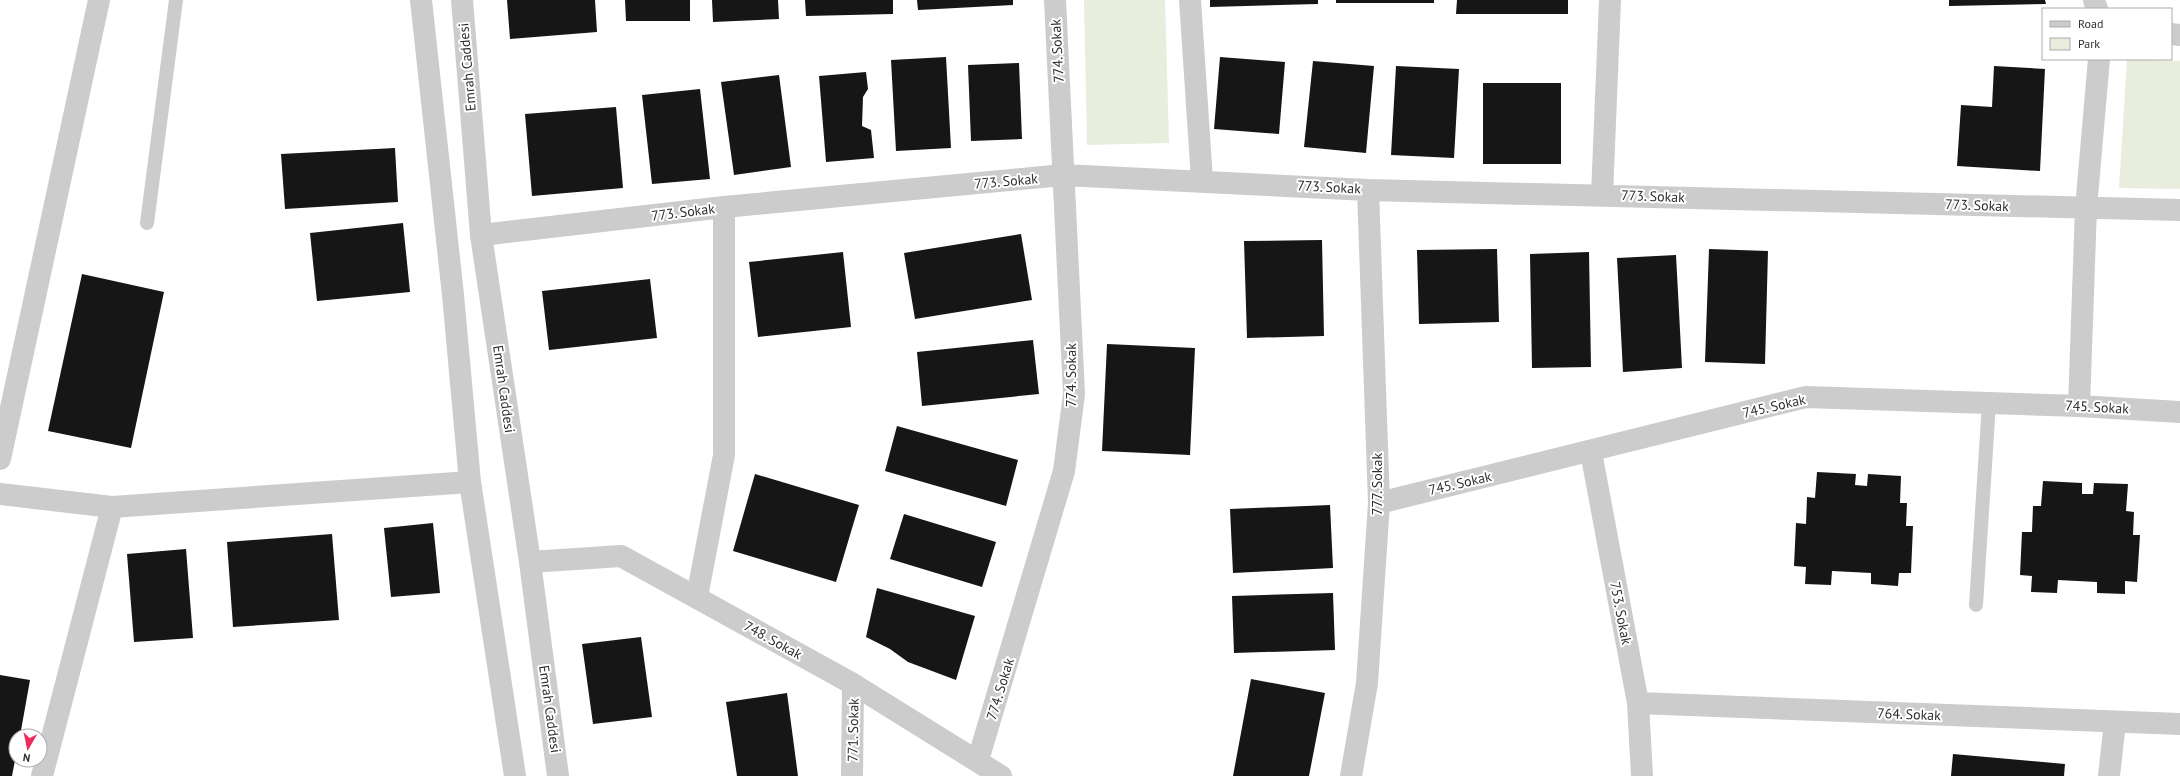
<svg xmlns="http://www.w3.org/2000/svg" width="2180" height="776" font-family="'PT Sans',sans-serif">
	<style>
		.green { fill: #e9eddd }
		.building { fill: #161616 }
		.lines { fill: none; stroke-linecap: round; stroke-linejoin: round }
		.service { stroke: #ccc; stroke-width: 14 }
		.minor { stroke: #ccc; stroke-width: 22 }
		.tertiary { stroke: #ccc; stroke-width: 22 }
		.labels { text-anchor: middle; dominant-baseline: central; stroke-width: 4; stroke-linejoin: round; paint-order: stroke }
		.street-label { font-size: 14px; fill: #2f2f2f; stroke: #fff }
	</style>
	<rect width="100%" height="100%" fill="#fff"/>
	<path class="green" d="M1084,0H1165L1169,143L1087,145Z
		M2127,59L2180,61V189L2119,188Z"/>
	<path class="building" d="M507,0H595L597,32L510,39Z
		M625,0H690V21H626Z
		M712,0H778L779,19L713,22Z
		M805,0H893V14L806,16Z
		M917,0H1013V5L918,10Z
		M1210,0H1318V4L1210,7Z
		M1336,0H1434V3H1336Z
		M1457,0H1568V14H1456Z
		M1949,0H2045L2046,4L1949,6Z
		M946,57L951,148L896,151L891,60Z
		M1220,57L1285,62L1279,134L1214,129Z
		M1313,61L1374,66L1366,153L1304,147Z
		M1019,63L1022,139L971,141L968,65Z
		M1396,66L1459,69L1454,158L1391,155Z
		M1994,66L2045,69L2040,171L1957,166L1961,105L1992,107Z
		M866,72L868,89L863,97L862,126L871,130L874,158L826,162L819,76Z
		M779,75L791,167L734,175L721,82Z
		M1483,83H1561V164H1483Z
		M700,89L710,179L652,184L642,95Z
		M616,107L623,188L532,196L525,114Z
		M395,148L398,202L285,209L281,154Z
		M403,223L410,292L317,301L310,233Z
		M1021,234L1032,300L915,319L904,253Z
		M1322,240L1324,336L1247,338L1244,241Z
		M1497,249L1499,322L1419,324L1417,250Z
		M1709,249L1768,251L1765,364L1705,362Z
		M843,252L851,327L758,337L749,262Z
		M1589,252L1591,367L1532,368L1530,254Z
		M1676,255L1682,368L1623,372L1617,258Z
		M82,274L164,292L131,448L48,431Z
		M650,279L657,338L549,350L542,291Z
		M1033,340L1039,394L922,406L917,352Z
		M1107,344L1195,348L1190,455L1102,451Z
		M897,426L1018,460L1006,506L885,471Z
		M1817,472L1856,474L1855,485L1867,486L1868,474L1901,476L1900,503H1907L1906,526H1913L1911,573H1899L1898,586L1871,584V573L1832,571L1831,585L1805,584L1806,567L1794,566L1796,523L1806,524L1807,497L1815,498Z
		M755,474L859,505L836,582L733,551Z
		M2043,481L2082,483V494H2093L2094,483L2128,484L2126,511L2134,512L2133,535H2140L2137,582L2125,581V594L2097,593V582L2058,580L2057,593L2031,592L2032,576L2020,575L2022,532H2032L2033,506H2041Z
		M1330,505L1333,568L1233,573L1230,509Z
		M904,514L996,542L982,587L890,559Z
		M433,523L440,593L391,597L384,528Z
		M332,534L339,620L233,627L227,542Z
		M186,549L193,638L134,642L127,554Z
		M877,588L975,616L956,680L908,662L890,649L866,637Z
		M1333,593L1335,650L1234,653L1232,596Z
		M641,637L652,717L593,724L582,644Z
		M0,675L30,680L20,736H16V755L12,776H0Z
		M1251,679L1325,693L1309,776H1233Z
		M787,693L798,776H737L726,702Z
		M1953,754L2065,764L2064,776H1951Z"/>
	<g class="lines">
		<path class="service" d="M147,223L176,0
			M1976,605L1989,403"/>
		<path class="minor" d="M1190,0L1202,180
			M2094,0L2097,9
			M2171,34L2180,35
			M1602,195L1610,0
			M481,235L724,207L1063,175L1368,190L2180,210
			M2079,406L2086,208L2099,59
			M1591,452L1638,703L1642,776
			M0,459L99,0
			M0,494L112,507L470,482
			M1379,503L1806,397L2079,406L2180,412
			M530,562L621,556L853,684L1001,776
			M697,597L724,455V207
			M1638,703L2180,724
			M978,760L1064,471L1074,394L1055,0
			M42,776L112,507
			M852,776L853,684
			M1351,776L1367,683L1379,503L1368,190
			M2109,776L2115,722"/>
		<path class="tertiary" d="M421,0L453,295L470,482L515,776
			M462,0L481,235L530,562L558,776"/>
	</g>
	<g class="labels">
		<g class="street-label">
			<text transform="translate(1057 51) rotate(-93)">774. Sokak</text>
			<text transform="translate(467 67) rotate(-95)">Emrah Caddesi</text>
			<text transform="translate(1006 181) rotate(-5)">773. Sokak</text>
			<text transform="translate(1329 187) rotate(3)">773. Sokak</text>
			<text transform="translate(1653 196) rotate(2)">773. Sokak</text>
			<text transform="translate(1977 205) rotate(2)">773. Sokak</text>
			<text transform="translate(683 212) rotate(-7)">773. Sokak</text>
			<text transform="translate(1071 375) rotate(-90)">774. Sokak</text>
			<text transform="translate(504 389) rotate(82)">Emrah Caddesi</text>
			<text transform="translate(1774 406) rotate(-13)">745. Sokak</text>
			<text transform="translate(2097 407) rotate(3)">745. Sokak</text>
			<text transform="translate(1460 483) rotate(-13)">745. Sokak</text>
			<text transform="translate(1377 484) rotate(-90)">777. Sokak</text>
			<text transform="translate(1621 613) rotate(79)">753. Sokak</text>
			<text transform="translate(773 640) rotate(29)">748. Sokak</text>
			<text transform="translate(1000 689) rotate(-73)">774. Sokak</text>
			<text transform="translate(550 709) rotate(82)">Emrah Caddesi</text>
			<text transform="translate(1909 714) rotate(2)">764. Sokak</text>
			<text transform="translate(853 730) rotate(-89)">771. Sokak</text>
		</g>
	</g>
	<rect x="2042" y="8" width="130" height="52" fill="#ffffff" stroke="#acacac"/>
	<rect x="2050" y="21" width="20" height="6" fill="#cccccc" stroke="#acacac"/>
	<text x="2078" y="28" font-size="12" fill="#2f2f2f">Road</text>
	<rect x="2050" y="38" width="20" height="12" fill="#e9eddd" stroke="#acacac"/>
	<text x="2078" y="48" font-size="12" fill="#2f2f2f">Park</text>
	<g transform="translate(28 748) rotate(189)"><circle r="19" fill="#ffffff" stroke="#acacac"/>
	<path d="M0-3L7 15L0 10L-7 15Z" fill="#eb2d60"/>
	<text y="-6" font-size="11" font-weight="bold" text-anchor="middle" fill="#2f2f2f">N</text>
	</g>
</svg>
